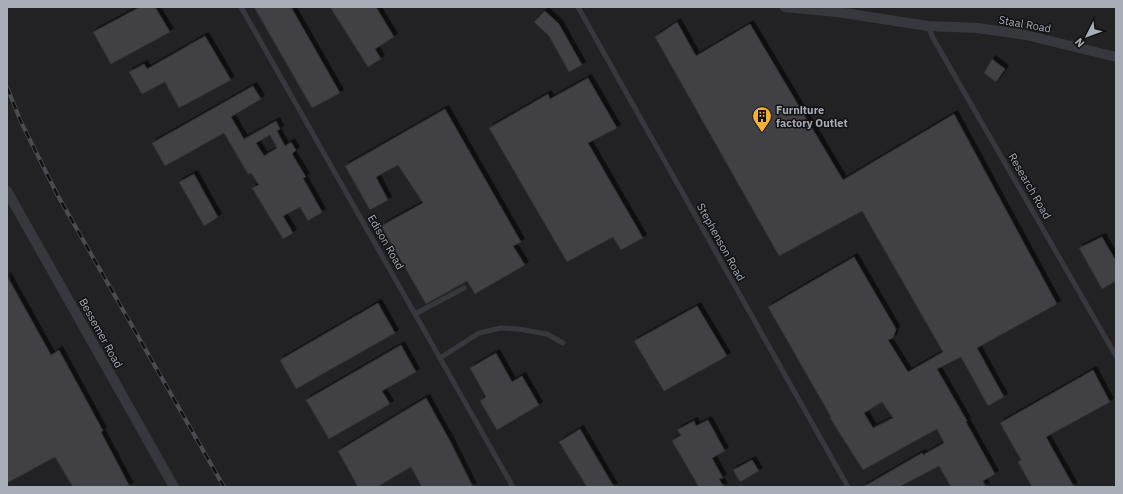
<svg xmlns="http://www.w3.org/2000/svg" width="1123" height="494" font-family="'IBM Plex Sans',sans-serif">
	<style>
		.built { fill: #222225 }
		.building { fill: #404145; stroke: #303034; fill-rule: evenodd; filter: url(#shadow) }
		.lines { fill: none; stroke-linecap: round; stroke-linejoin: round }
		.lane { stroke: #37383d; stroke-width: 5 }
		.street { stroke: #37383d; stroke-width: 10 }
		.rail-casing { stroke: #4a4c52; stroke-width: 4 }
		.rail { stroke: #111113; stroke-width: 2.5; stroke-dasharray: 8; stroke-linecap: butt }
		.labels { text-anchor: middle; dominant-baseline: central; stroke-width: 3; stroke-linejoin: round; paint-order: stroke }
		.street-label { font-size: 11px; fill: #a8adb8; stroke: #111113 }
		.poi-label { font-size: 11px; font-weight: bold; fill: #a8adb8; stroke: #111113; text-anchor: start }
	</style>
	<defs>
		<filter id="shadow"><feDropShadow dx="3.5" dy="-3.5" stdDeviation="0" flood-color="#0009"/></filter>
	</defs>
	<rect width="100%" height="100%" fill="#161618"/>
	<path class="built" d="M7,7H1116V487H7Z"/>
	<path class="building" d="M140,7H155L170,32L111,64L93,32Z
		M254,7H291L340,93L312,108Z
		M330,7H376L394,37L375,49L381,59L368,67Z
		M545,11L559,24L582,65L569,72L549,36L534,22Z
		M677,22L696,56L750,24L843,180L954,114L1057,304L977,348L1004,397L988,406L961,357L937,369L967,421L966,422L995,474L983,481L986,487H951L939,466L899,487H863L922,453L923,455L944,443L937,429L863,470L830,418L831,417L768,307L854,257L896,329L893,338L888,340L908,372L943,352L862,211L779,256L655,37ZM882,402L893,418L873,428L864,413Z
		M205,36L231,80L179,108L165,82L142,94L129,72L144,64L147,69Z
		M992,59L1005,69L996,82L984,73Z
		M588,78L617,128L588,143L643,238L621,250L613,237L567,262L489,128L548,94L550,99Z
		M253,86L261,99L231,117L244,139L276,121L280,129L277,131L285,146L291,142L296,150L292,154L306,177L303,178L322,212L308,221L300,207L283,216L293,233L283,239L252,188L259,185L251,173L248,174L224,133L165,166L152,143ZM270,135L277,148L264,156L256,143Z
		M445,109L521,242L513,246L525,265L475,294L467,281L426,304L381,226L423,203L398,165L376,177L388,200L370,210L345,166Z
		M194,174L218,217L204,226L179,182Z
		M1102,237L1116,261V281L1102,289L1079,248Z
		M7,276L51,355L59,350L103,431L101,432L130,487H73L55,457L7,483Z
		M378,303L395,333L296,389L280,360Z
		M697,306L727,356L664,391L634,341Z
		M401,345L416,372L382,391L390,404L329,439L306,400Z
		M496,353L512,382L522,376L539,405L497,430L480,401L486,397L470,368Z
		M1093,370L1110,402L1046,437L1074,487H1032L1018,462L1021,460L1000,423Z
		M426,398L450,441L473,487H422L411,467L377,487H358L338,451Z
		M708,420L725,451L712,458L723,478L719,479L724,487H699L672,441L681,435L677,430L694,421L696,426Z
		M580,429L614,487H587L559,442Z
		M752,460L759,471L740,482L733,470Z"/>
	<g class="lines">
		<path class="lane" d="M241,7L513,487
			M578,7L848,487
			M928,26L933,38L1116,356
			M415,314L464,288
			M440,358L479,333L501,328L518,329L547,334L563,343"/>
		<path class="street" d="M785,7L837,12L928,26L978,28L1026,35L1116,57
			M7,191L174,487"/>
		<defs>
			<path id="rail" d="M7,87L21,122L58,196L224,487"/>
		</defs>
		<use href="#rail" class="rail-casing"/>
		<use href="#rail" class="rail"/>
	</g>
	<defs>
		<symbol id="building-pin" viewBox="-11 -11 22 30"><path d="M0 17L-7.5 6A9.5 9.5 0 1 1 7.5 6Z" fill="#f2b134" stroke="#111113"/><path d="M-4-6H4V6H1V3H-1V6H-4ZM-2.5-4.3h1.7v1.8h-1.7ZM.8-4.3h1.7v1.8H.8ZM-2.5-1h1.7V.8h-1.7ZM.8-1h1.7V.8H.8Z" fill="#111"/></symbol>
	</defs>
	<g fill-rule="evenodd">
		<use href="#building-pin" x="751" y="105" width="22" height="30"/>
	</g>
	<g class="labels">
		<g class="street-label">
			<text transform="translate(1025 24) rotate(10)">Staal Road</text>
			<text transform="translate(1030 186) rotate(60)">Research Road</text>
			<text transform="translate(386 242) rotate(60)">Edison Road</text>
			<text transform="translate(721 242) rotate(61)">Stephenson Road</text>
			<text transform="translate(101 333) rotate(61)">Bessemer Road</text>
		</g>
		<g class="poi-label">
			<text x="776" y="110">Furniture<tspan x="776" dy="13">factory Outlet</tspan></text>
		</g>
	</g>
	<rect width="1123" height="494" fill="none" stroke="#a8adb8" stroke-width="16"/>
	<g transform="translate(1087 36) rotate(228)" stroke="#111113" stroke-width="3" paint-order="stroke">
	<path d="M0-3L7 15L0 10L-7 15Z" fill="#a8adb8"/>
	<text y="-6" font-size="11" font-weight="bold" text-anchor="middle" fill="#a8adb8">N</text>
	</g>
</svg>
